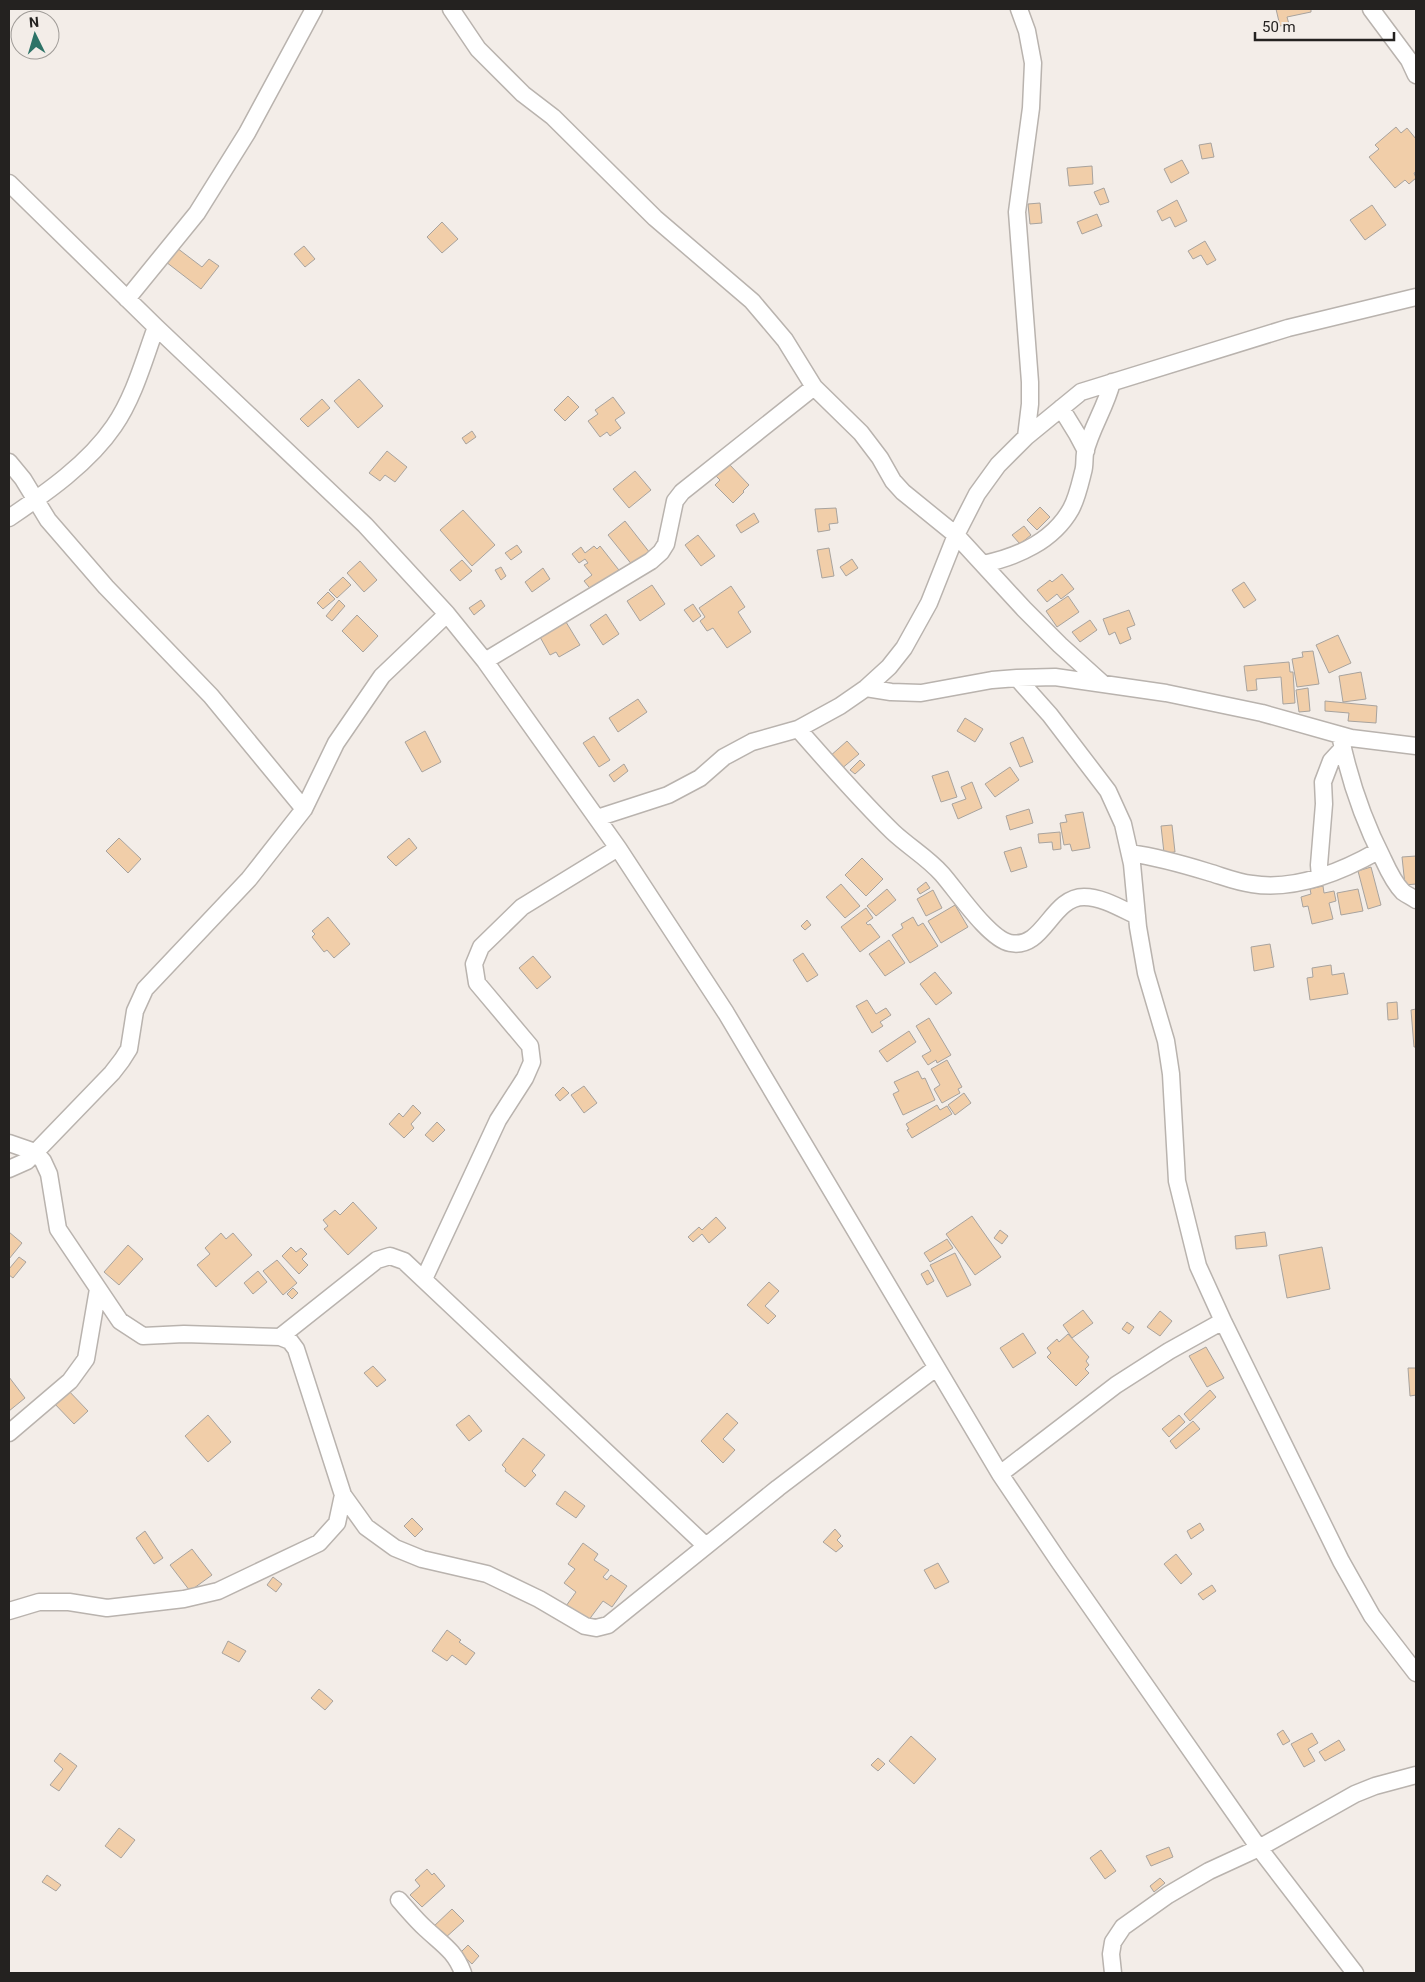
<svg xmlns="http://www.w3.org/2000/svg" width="1425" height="1982" font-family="Roboto,sans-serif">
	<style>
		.building { fill: #f1cea9; stroke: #a8a39e }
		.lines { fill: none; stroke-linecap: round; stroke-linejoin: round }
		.minor-casing { stroke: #b9b3ae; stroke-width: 19 }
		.minor { stroke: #fff; stroke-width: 16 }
	</style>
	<rect width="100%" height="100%" fill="#f3ede8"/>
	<path class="building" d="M1276,9H1311V12L1287,17L1289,24L1280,26Z
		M1396,127L1401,133L1407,128L1416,139V172L1414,173L1416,178L1409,184L1405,180L1395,188L1369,157L1379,149L1375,145Z
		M1211,143L1214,157L1202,159L1199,145Z
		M1182,160L1189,173L1171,183L1164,169Z
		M1092,166L1093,184L1069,186L1067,168Z
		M1104,188L1109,202L1100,205L1094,192Z
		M1177,200L1187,221L1175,227L1170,217L1162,221L1157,211Z
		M1040,203L1042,223L1030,224L1028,204Z
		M1372,205L1386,225L1365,240L1350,220Z
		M1097,214L1102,226L1082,234L1077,222Z
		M442,222L458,239L442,253L427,237Z
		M1205,241L1216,260L1207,265L1201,255L1193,259L1188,251Z
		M304,246L315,259L305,267L294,254Z
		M177,248L202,267L209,259L219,266L201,289L166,262Z
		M359,379L383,406L358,428L334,401Z
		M568,396L579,407L565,421L554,410Z
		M613,397L625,413L615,420L621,428L610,436L607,432L600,437L588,421L598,414L595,410Z
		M322,399L330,408L308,427L300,419Z
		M472,431L476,437L466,444L462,438Z
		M387,451L407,467L395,482L385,475L380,481L369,473Z
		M729,464L749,485L743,491L744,492L733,503L715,485L720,480L716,476Z
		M635,471L651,490L629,508L613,489Z
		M1040,507L1050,517L1037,530L1027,520Z
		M836,508L838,523L829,524L830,530L818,532L815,509Z
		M463,510L495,545L472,566L440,530Z
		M754,513L759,522L741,533L736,525Z
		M625,521L650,553L633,566L608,535Z
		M1024,526L1031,535L1020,544L1012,535Z
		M698,535L715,556L701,566L685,545Z
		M517,545L522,552L511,560L505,553Z
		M594,546L597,549L600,546L622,574L593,592L584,581L592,575L584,565L588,563L585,559L579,563L572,554L581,547L585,553Z
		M829,548L834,576L822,578L817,550Z
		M852,559L858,568L846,576L840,567Z
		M462,560L472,571L460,581L450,570Z
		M360,561L377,580L364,592L347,573Z
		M501,567L506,576L501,580L495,570Z
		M543,568L550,579L532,592L525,582Z
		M1062,574L1074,589L1061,599L1057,594L1047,602L1037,590L1050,580L1052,582Z
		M343,577L351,585L337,598L329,590Z
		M1244,582L1256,600L1244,608L1232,590Z
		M652,585L665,604L640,621L627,601Z
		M731,586L745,607L738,612L751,632L727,648L713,628L707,631L700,621L705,617L699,608Z
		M328,592L335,599L323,609L317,603Z
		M1068,596L1079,612L1057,627L1046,611Z
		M339,600L345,606L332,621L326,616Z
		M481,600L485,606L474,615L469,608Z
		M693,604L701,616L693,622L684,610Z
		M1129,610L1135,625L1127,628L1131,639L1120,644L1115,632L1109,635L1103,619Z
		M606,614L619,634L603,645L590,625Z
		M357,615L378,636L363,652L342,631Z
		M1090,620L1097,630L1080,642L1072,632Z
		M566,622L580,645L559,657L556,652L550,655L540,637Z
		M1338,635L1351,663L1329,673L1316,645Z
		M1313,651L1319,684L1297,687L1292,659L1303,657L1302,652Z
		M1289,662L1290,672H1293L1295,703L1283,704L1281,677L1256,679L1257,690L1247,691L1244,666Z
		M1361,672L1366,699L1343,702L1339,676Z
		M1308,688L1310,711L1299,712L1296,690Z
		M638,699L647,712L618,732L609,718Z
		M1325,701L1377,706L1376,723L1348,721L1349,713L1325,711Z
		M965,718L983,729L975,742L957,731Z
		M425,731L441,762L422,772L405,742Z
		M594,736L610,760L599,767L583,743Z
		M1023,737L1033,762L1020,767L1010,743Z
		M847,741L859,754L840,770L829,757Z
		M860,760L865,765L855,774L850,770Z
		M624,764L628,771L614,782L609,775Z
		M1010,767L1019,780L995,797L985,784Z
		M948,771L957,797L941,802L932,776Z
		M972,782L982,808L958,819L952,804L966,799L961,787Z
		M1029,809L1033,823L1010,830L1006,816Z
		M1083,812L1090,848L1072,851L1070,844L1064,845L1060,823L1067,822L1065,815Z
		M1172,825L1175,852L1164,853L1161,826Z
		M1060,832L1061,849L1053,850L1052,842L1039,843L1038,834Z
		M119,838L141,859L128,873L106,851Z
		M409,838L417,848L396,866L387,857Z
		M1021,847L1027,867L1011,872L1004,852Z
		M1416,856V884L1405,885L1402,857Z
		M862,858L883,879L866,896L845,875Z
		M1371,867L1381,905L1368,909L1358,871Z
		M926,882L930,888L920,894L917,889Z
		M841,884L860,906L845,918L826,897Z
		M1323,886L1324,893L1334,891L1336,901L1329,903L1333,919L1312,924L1308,906L1303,907L1301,897L1311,894L1310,889Z
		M887,889L896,900L876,916L867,906Z
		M1358,889L1363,911L1341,915L1337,893Z
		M933,890L942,908L926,916L917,899Z
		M955,905L968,927L941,943L928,921Z
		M866,908L873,918L866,923L868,925L870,924L880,937L860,952L841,927Z
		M328,917L350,944L334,958L327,950L324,952L312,937L315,934L312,931Z
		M913,917L918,926L923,923L938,946L910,963L892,935L903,928L901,924Z
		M807,920L811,925L805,930L801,926Z
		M889,940L905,963L885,976L869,954Z
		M1270,944L1274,967L1254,971L1251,947Z
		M803,953L818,975L807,982L793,960Z
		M533,956L551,977L537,989L519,968Z
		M1331,965L1332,975L1344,973L1348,994L1310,1000L1307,978L1313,977L1312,968Z
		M935,972L952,993L936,1005L920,984Z
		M867,1000L876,1014L886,1008L891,1015L880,1022L883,1026L872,1033L856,1006Z
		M1397,1002L1398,1019L1388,1020L1387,1003Z
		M1416,1009V1047H1414L1411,1010Z
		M929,1018L951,1055L937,1063L936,1060L928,1065L922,1056L931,1051L916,1026Z
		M909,1031L916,1042L887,1062L879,1051Z
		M947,1060L962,1087L958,1089L960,1093L942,1103L934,1089L940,1085L931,1069Z
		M918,1071L922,1079L925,1078L935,1100L903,1115L893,1094L899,1091L894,1082Z
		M584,1086L597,1103L584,1113L571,1095Z
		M563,1087L569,1093L560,1101L555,1095Z
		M964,1093L971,1103L955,1115L948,1105Z
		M413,1105L421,1113L411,1124L414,1128L404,1138L389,1124L399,1113L403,1117Z
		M937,1105L940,1110L947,1106L952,1114L912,1138L907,1130L909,1129L906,1124Z
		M437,1122L445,1130L433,1142L425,1135Z
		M353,1202L377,1228L348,1255L324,1229L328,1226L323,1220L335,1210L340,1215Z
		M972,1216L1001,1257L975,1275L946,1234Z
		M716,1217L726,1228L709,1243L702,1234L693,1242L688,1237L699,1227L702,1230Z
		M1000,1230L1008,1236L1002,1244L994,1238Z
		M9,1232L22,1243L9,1259Z
		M1265,1232L1267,1246L1236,1249L1235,1236Z
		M221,1233L226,1239L233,1233L252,1255L216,1287L197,1265L210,1254L205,1248Z
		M947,1239L953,1248L930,1262L924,1253Z
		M128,1245L143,1259L119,1285L104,1272Z
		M291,1247L296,1252L301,1248L307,1254L302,1259L308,1265L299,1274L282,1256Z
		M1322,1247L1330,1289L1287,1298L1279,1255Z
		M955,1253L971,1285L947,1297L930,1265Z
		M19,1257L26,1262L13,1278L9,1275V1269Z
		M277,1260L297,1283L283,1295L263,1271Z
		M928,1270L934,1281L927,1285L921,1274Z
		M258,1271L267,1282L253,1294L244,1283Z
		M769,1282L779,1291L765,1306L776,1316L768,1324L747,1305Z
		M293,1288L298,1293L292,1299L287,1294Z
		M1083,1310L1093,1323L1072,1338L1063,1325Z
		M1160,1311L1172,1321L1160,1336L1147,1327Z
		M1127,1322L1134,1327L1129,1334L1122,1329Z
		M1023,1333L1036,1353L1013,1368L1000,1348Z
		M1068,1334L1089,1357L1086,1361L1089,1365L1085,1369L1089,1373L1076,1386L1047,1357L1051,1353L1047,1348L1057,1339L1059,1342Z
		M1206,1347L1224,1378L1207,1387L1189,1356Z
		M373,1366L386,1380L377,1387L364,1373Z
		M1408,1368H1416V1395L1410,1396Z
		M9,1377L25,1398L9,1411Z
		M66,1388L88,1411L74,1424L52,1401Z
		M1210,1390L1216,1397L1190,1421L1184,1414Z
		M727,1413L738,1423L723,1439L735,1450L723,1463L701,1441Z
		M208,1415L231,1442L208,1462L185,1436Z
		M469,1415L482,1431L469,1441L456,1425Z
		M1179,1415L1185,1422L1169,1437L1162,1429Z
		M1193,1421L1200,1429L1176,1449L1170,1441Z
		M523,1438L545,1455L532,1471L536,1475L525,1487L505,1471L506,1469L502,1465Z
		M565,1491L585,1506L576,1518L556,1504Z
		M412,1518L423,1529L415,1537L404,1526Z
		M1200,1523L1204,1530L1191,1539L1187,1531Z
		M835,1529L841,1536L837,1540L843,1546L836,1552L823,1542Z
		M145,1531L163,1558L154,1564L136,1538Z
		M583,1543L598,1554L594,1560L609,1570L603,1577L607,1580L611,1575L627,1586L612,1607L603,1601L588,1621L566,1606L576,1592L564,1583L575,1569L568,1564Z
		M192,1549L212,1575L190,1591L170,1565Z
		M1176,1554L1192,1574L1181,1584L1164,1564Z
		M938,1563L949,1582L935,1589L924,1570Z
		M273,1577L282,1584L276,1592L267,1585Z
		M1212,1585L1216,1591L1203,1600L1198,1594Z
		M447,1630L461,1640L459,1642L475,1653L466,1665L452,1655L447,1661L432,1651Z
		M228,1641L246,1651L239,1662L222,1653Z
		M319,1689L333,1701L325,1710L311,1698Z
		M1283,1730L1290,1741L1283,1745L1277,1734Z
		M1312,1733L1318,1743L1308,1749L1315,1761L1304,1767L1291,1744Z
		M911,1736L936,1759L914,1784L889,1761Z
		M1339,1740L1345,1750L1325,1761L1319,1752Z
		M60,1753L77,1766L59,1791L50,1785L63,1769L54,1761Z
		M878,1758L885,1764L878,1771L871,1765Z
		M119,1828L135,1840L121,1858L105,1846Z
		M1169,1847L1173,1857L1151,1866L1146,1856Z
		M1101,1850L1116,1871L1105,1879L1090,1858Z
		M427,1869L432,1875L434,1873L445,1886L422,1907L410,1895L420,1886L415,1880Z
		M47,1875L61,1885L56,1891L42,1882Z
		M1160,1878L1165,1883L1154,1892L1150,1886Z
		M452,1909L464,1921L444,1939L433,1927Z
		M468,1945L479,1956L472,1964L460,1953Z"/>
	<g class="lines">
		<defs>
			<path id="minor" d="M451,9L478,49L523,94L553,117L655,218L752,301L785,340L814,387L861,433L880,458L893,481L903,492L956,535L1024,609L1060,645L1102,683
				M1019,9L1027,31L1033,63L1031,108L1017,212L1030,382V404L1026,437
				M1371,9L1409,60L1416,75
				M9,183L156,327L365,525L447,614L485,661L618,848L726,1013L1000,1474L1060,1563L1259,1848L1355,1973
				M127,299L197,213L247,133L314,9
				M1061,408L1077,434L1086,451
				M9,462L23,479L48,520L61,535L106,587L211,696L304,809
				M9,518C46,493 89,463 114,426C134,397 144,360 156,327
				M983,564C1017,557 1053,541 1071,509C1077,498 1080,484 1083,472C1085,466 1084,460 1085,453C1091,428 1106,407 1112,382
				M485,661L651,561L661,552L666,544L675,501L682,492L814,387
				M1017,678L1050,715L1108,791L1123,824L1132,864L1138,927L1146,973L1166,1041L1171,1074L1177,1181L1198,1266L1223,1321L1341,1561L1372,1616L1416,1673
				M866,688L891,692L921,693L992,680L1017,678L1055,677L1166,693L1262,713L1351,738L1416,746
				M798,729C829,764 860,800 893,832C909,847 928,858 942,874C957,891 989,939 1010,943C1044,950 1051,897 1084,897C1102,897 1120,908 1137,916
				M1340,735C1349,778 1363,820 1383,859C1388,870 1394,883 1403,892C1407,895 1412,897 1416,900
				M597,818L668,795L700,778L724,757L752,742L798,729L840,706L866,688L889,667L904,648L929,603L956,535L977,494L998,465L1026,437L1081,392L1288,328L1416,297
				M1130,853C1156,857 1182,864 1208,872C1222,876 1236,882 1252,884C1296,891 1341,872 1378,851
				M1320,877L1319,865L1324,804L1323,782L1331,761L1343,748
				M9,1143L35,1152L43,1161L49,1174L58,1229L120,1321L143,1336L184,1334L280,1337L290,1341L296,1349L343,1495L366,1527L395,1548L422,1559L487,1574L539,1599L585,1626L596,1628L608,1625L778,1488L936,1368
				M9,1169L27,1161L112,1073L122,1060L129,1049L135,1011L145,989L249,879L304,809L336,743L382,676L447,614
				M424,1279L498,1120L525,1078L532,1062L530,1046L477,983L474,964L481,947L522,907L618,848
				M280,1337L377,1260L390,1256L404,1261L706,1546
				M9,1433L70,1381L86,1359L98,1289
				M1000,1474L1116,1385L1169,1351L1223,1321
				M9,1611L39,1602H69L107,1608L184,1599L218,1591L319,1543L337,1523L343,1495
				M399,1900C408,1910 416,1920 426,1929C442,1944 455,1951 463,1973
				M1113,1973L1111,1954L1113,1942L1123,1927L1168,1895L1209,1871L1259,1848L1355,1794L1375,1786L1416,1775"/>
		</defs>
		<use href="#minor" class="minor-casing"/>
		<use href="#minor" class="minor"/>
	</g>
	<rect width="1425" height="1982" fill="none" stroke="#242220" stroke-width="20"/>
	<g transform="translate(35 35) rotate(355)"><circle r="24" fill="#f3ede8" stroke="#a09c98"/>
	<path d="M0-4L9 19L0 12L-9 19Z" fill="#2d7367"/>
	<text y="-8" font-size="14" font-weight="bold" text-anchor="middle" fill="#242220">N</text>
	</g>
	<path d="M1255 32v8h139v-8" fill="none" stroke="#242220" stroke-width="2.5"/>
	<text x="1262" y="32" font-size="15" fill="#242220" stroke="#f3ede8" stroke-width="4" paint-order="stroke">50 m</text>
</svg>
